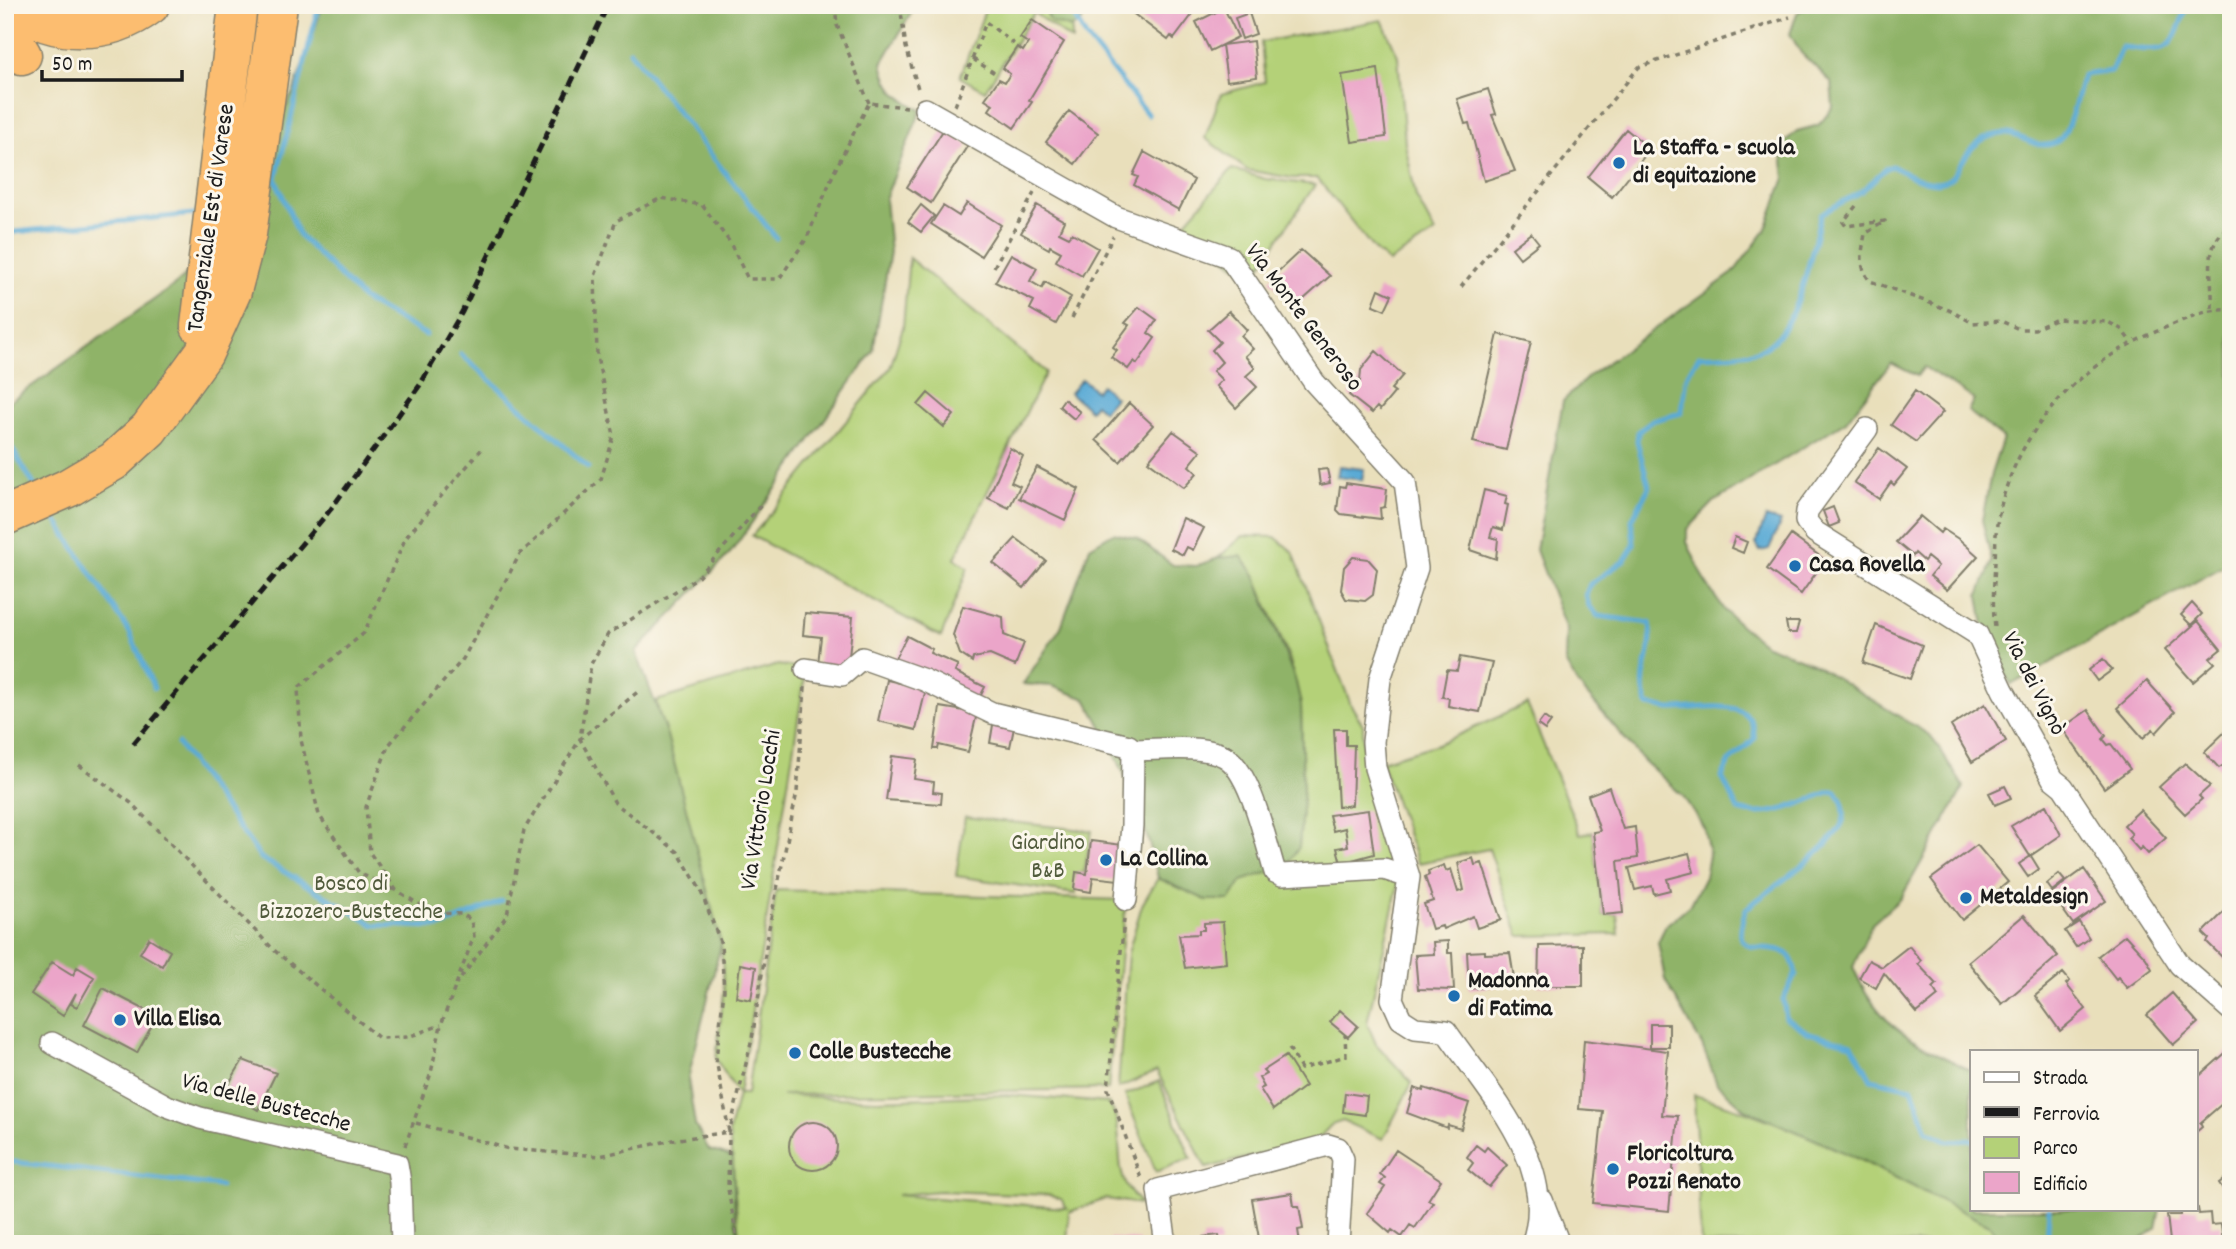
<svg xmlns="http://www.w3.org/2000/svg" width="2236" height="1249" font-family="Dekko,sans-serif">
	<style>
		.green { fill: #b4d178; stroke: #68764a; stroke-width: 2; fill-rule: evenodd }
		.forest { fill: #8fb368; stroke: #566842; stroke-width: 2 }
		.water { fill: #5aaad5; stroke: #3b6378; stroke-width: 2 }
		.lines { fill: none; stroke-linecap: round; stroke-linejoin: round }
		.stream { stroke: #5aaad5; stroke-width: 5 }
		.building { fill: #eba5c9 }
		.street-casing { stroke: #827e6c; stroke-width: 24 }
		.highway-casing { stroke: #827e6c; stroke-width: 41 }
		.path { stroke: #827e6c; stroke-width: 3.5; stroke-dasharray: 5 5; stroke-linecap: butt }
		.street { stroke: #fff; stroke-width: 21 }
		.highway { stroke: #fcbd6f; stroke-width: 38 }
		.rail { stroke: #1c1c1c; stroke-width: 5; stroke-dasharray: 10 5; stroke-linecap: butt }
		.poi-dot { fill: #1f6fb2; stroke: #fbf7ec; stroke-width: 2.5 }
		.labels { text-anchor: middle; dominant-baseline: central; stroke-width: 6; stroke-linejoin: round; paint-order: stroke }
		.poi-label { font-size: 24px; font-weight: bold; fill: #1c1c1c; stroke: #fbf7ec; text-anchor: start }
		.street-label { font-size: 24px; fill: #1c1c1c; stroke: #fbf7ec }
		.park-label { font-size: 24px; fill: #515b3c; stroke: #fbf7ec }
	</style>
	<rect width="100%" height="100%" fill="#fbf7ec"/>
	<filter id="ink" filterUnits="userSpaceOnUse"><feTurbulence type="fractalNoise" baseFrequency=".0143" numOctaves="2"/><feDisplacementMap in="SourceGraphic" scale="14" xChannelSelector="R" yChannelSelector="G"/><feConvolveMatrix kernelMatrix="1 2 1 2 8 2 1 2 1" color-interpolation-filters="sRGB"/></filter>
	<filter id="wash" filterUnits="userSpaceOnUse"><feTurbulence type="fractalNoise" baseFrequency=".00686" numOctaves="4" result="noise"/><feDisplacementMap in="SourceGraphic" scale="28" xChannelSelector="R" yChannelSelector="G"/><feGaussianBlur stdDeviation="1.57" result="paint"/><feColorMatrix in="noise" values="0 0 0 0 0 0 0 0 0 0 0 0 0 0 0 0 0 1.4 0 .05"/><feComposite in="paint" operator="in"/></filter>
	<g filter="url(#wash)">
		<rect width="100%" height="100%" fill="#e9dfbb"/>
		<path class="green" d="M987,5H1071L1072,41L1034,13L985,91L960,77Z
			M1382,20L1398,56L1405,143L1416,197L1435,233L1389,262L1376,252L1317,178H1292L1247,170L1205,138L1221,94L1265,82L1261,42Z
			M1232,169L1265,179L1315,185L1252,278L1183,225Z
			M909,258L1046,372L955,558L968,568L941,637L752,536L890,368L903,327Z
			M1243,536L1275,537L1293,552L1351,705L1363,725V756L1398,885L1367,1023L1376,1044L1412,1083L1383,1139L1343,1121L1331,1125L1317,1140L1206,1168L1157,1071L1118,1088L1128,953L1142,905L1158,878L1206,900L1299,847L1303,797L1301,705L1290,660L1255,575L1241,556L1218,558Z
			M778,665L806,669L739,1094H747L776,890L1126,900L1108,1089L782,1095L877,1100L1009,1095L1108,1103C1126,1124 1113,1162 1127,1187C1130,1193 1137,1199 1142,1204L1106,1199L1069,1212L1067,1244H740L729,1132L738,1094L716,1059L724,990L721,944L656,701ZM939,1191L1049,1195L1061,1199L1067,1208L897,1195Z
			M1527,704L1580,834L1593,832L1603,915L1617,914L1619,934L1519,936L1489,849L1418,863L1381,761L1438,744Z
			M965,817L1092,831L1084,873H1076V894L956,876Z
			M1159,1081L1191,1158L1156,1172L1125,1095Z
			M1694,1095C1798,1124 1894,1177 1991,1226L2004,1244H1701Z"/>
		<path class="forest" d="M323,5H916L882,63C887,89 898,98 921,110L885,199L890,252L873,351L731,552L636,652L667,735L721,944L688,1079L695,1125L709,1150L733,1157L735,1219L741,1244H5V405L176,284L221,244L294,90Z
			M1042,5H1089L1081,23L1071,28L1051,22Z
			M1808,5L1911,9L1913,5H2231V562L2011,685L1986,639L1979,595L1992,562L1982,520L1991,474L2003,438L1968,411L1974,399L1924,367L1917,376L1891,363L1846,421L1714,502L1687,530V542L1704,580L1724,610L1740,625L1764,644L1812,663L1931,736L1964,787L1901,898L1872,924L1853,967C1880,1030 1913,1041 1972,1071V1209H2160L2156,1228L2136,1244H2004L1991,1226L1857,1158L1745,1109L1717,1084L1702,1045L1665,980L1658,942L1666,925L1691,904L1705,877L1709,855L1704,828L1683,796L1644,761L1577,683L1565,662L1566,630L1536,550L1563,401L1590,375L1733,273L1765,231L1785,178L1781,145L1797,131L1819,125L1833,107L1831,82L1801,53L1790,34L1797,13Z
			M1113,533L1136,538L1173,565L1196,566L1218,558L1241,556L1255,575L1296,682L1301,704L1303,797L1299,847L1287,866L1242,881L1230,900H1206L1158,878C1144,814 1119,756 1086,699L1052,686L1023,684L1061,627L1090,547Z"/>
		<path class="water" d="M1082,379L1096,391L1101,385L1115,397L1103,411L1095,404L1090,410L1070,393Z
			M1339,466L1364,469L1362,480L1337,477Z
			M1766,517L1781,522L1769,549L1760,551L1756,544Z"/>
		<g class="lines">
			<path class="stream" d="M1068,5L1086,37L1148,115
				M630,51L776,238
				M276,180L299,235L364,300L426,335
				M275,182L319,5
				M5,233L194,214
				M461,354L588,467
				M5,437L36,488
				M50,511L129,631L154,688
				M178,744L261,858L374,925L440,927L502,901
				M1972,1140L1948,1141L1927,1131L1912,1088L1871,1079L1852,1044L1809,1033L1786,1018L1783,999L1796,974C1795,969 1793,961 1790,957C1776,936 1724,968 1746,909C1767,891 1841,843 1844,817C1845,808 1841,798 1836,791L1829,792C1800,803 1769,820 1738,810L1722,777L1729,762L1754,739C1757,693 1699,710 1670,709C1663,708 1655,706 1648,705C1635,674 1655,656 1650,623L1598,616L1589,606L1586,594L1590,584L1624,561L1634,545L1632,520L1649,487L1637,441L1638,432L1651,421L1681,413L1687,375L1699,356C1717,354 1741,356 1759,350C1797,338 1812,249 1821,214L1862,191L1886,168L1892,166C1977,215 1942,142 2001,134C2020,131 2038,154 2058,141C2070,133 2078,90 2083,75L2111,71L2122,47C2171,53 2171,52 2187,5
				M5,1161L220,1186
				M2047,1244L2049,1209"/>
		</g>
		<g id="blocks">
			<path class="building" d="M1122,5H1178L1192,15L1174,39L1171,36L1168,40Z
				M1224,8L1238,37L1210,51L1196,22Z
				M1249,13L1256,34L1242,39L1235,18Z
				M1032,20L1064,42L1029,100L1032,102L1014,128L989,110L993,104L985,99L999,79L1005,82L1010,74L1003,68L1017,47L1023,51L1028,43L1020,38Z
				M1253,41L1257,77L1227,81L1222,45Z
				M1378,69L1386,137L1352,142L1342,75Z
				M1488,89L1496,114L1492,115L1515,171L1484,181L1469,123L1465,124L1457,99Z
				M1069,111L1098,133L1075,164L1046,142Z
				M944,129L968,145L931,203L907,187Z
				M1626,129L1650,149L1612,197L1588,177Z
				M1144,152L1194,180L1179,210L1134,185L1138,177L1133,175Z
				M967,203L1001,225L981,256L931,224L943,206L959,216Z
				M921,205L934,216L921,232L908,222Z
				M1037,205L1064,221L1059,232L1069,237L1072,233L1098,248L1082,276L1056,261L1061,252L1050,246L1049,249L1021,233Z
				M1531,233L1539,243L1520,258L1512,248Z
				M1301,250L1330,276L1295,307L1269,280Z
				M1011,254L1037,268L1030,281L1042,288L1045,282L1071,297L1056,324L1030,309L1034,301L995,282Z
				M1379,289L1392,295L1385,310L1373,305Z
				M1139,307L1157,320L1148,333L1155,338L1137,364L1134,361L1128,369L1111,357L1117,350L1113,347L1129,325L1125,323Z
				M1229,311L1247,330L1241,336L1253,349L1245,356L1255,368L1246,376L1257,387L1236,408L1216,386L1222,380L1213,371L1222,362L1212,350L1220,342L1208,330Z
				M1498,334L1531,342L1506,450L1473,442Z
				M1376,351L1403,375L1391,389L1395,392L1380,410L1377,407L1372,413L1349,395L1360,381L1361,370Z
				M1915,391L1943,412L1916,442L1891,425Z
				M928,393L954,415L944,427L918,405Z
				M1064,399L1080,412L1074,419L1059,406Z
				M1129,403L1153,425L1120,462L1096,440Z
				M1173,431L1201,451L1189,466L1197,473L1184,488L1148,461Z
				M1010,448L1023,456L1011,482L1020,486L1009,508L988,498Z
				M1879,448L1907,469L1894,485L1891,482L1879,499L1854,482Z
				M1037,467L1079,489L1065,520L1019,498Z
				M1327,469L1330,483L1320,485L1318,470Z
				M1346,483L1387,489L1385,507L1380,508L1381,519L1341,514L1337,510L1340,486L1345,487Z
				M1484,490L1507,496L1505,504L1508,505L1503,530L1493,527L1490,537L1498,539L1496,559L1470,550Z
				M1833,507L1839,523L1829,527L1823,511Z
				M1920,516L1940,533L1943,529L1960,540L1978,556L1947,590L1930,576L1938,566L1927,557L1924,561L1915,553L1913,556L1896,542Z
				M1183,518L1204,528L1193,550L1187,547L1183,555L1171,549Z
				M1791,535L1825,560L1801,594L1767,569Z
				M1735,537L1747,542L1743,553L1731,548Z
				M1016,538L1046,561L1024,588L993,563Z
				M1353,557L1368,559L1377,569L1373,595L1365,601L1346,599L1341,590L1344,567Z
				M2192,603L2202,614L2191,625L2181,615Z
				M963,606L1003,617L1004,635L1024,643L1015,666L990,655L973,658L972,662L960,654L953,635Z
				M805,613L853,617L848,667L818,664L821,637L803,635Z
				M2198,621L2221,649L2210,658L2215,663L2193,682L2165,650Z
				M1786,622H1799L1796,633H1788Z
				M1876,625L1922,645L1910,679L1863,663Z
				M907,636L932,649L930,653L958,665L955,672L985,687L978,701L894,660Z
				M1460,657L1492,663L1480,712L1448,706L1449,698L1442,697L1447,670L1457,671Z
				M2103,659L2112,670L2097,681L2089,670Z
				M887,680L926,689L916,730L878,721Z
				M2147,681L2175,712L2156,733L2153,729L2143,738L2117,708Z
				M1985,704L2006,741L1972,762L1951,726Z
				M940,707L977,713L968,752L939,745L938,749H934Z
				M2088,710L2106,736L2103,739L2108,745L2111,744L2130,769L2104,788L2062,728Z
				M1544,717L1551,722L1545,730L1538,725Z
				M994,719L1015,723L1010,747L990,743Z
				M2231,726V775L2222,766L2219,768L2204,752Z
				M1334,729H1346V745H1354L1352,805L1338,807Z
				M892,756L917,759L914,779L934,782L933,792L942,793L941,804L886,800Z
				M2185,763L2210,786L2199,796L2202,799L2185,814L2159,787Z
				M2005,786L2011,798L1995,805L1989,793Z
				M1609,787L1623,829L1635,827L1638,858L1618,861L1623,913L1603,915L1593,832L1600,831L1588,795Z
				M2046,805L2061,835L2030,856L2011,826Z
				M1368,810L1374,854L1341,863L1337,848L1348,846L1345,828L1333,831L1329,815Z
				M2140,810L2166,838L2148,854L2142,847L2139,850L2128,838L2132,834L2124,825Z
				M1091,841L1123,845L1118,880L1093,877L1091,892L1074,889L1076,872L1087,874Z
				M1977,845L2008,882L1962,920L1931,879Z
				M1689,853L1694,872L1667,879L1670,890L1654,894L1652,886L1635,890L1629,868Z
				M2031,856L2039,869L2028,877L2019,864Z
				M1473,858L1475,865L1482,863L1501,920L1477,928L1473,916L1443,929L1442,926L1432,929L1424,904L1433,901L1425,877L1429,875L1428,871L1444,865L1446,871L1451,869L1458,892L1464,890L1458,863Z
				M2084,869L2106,901L2073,924L2051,893Z
				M2059,874L2065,881L2052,891L2047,884Z
				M2224,912L2231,919L2229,964L2207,942L2209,939L2203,933Z
				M2024,915L2058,956L2002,1004L1968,962Z
				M1223,922L1226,963L1185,968L1179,935L1199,934V930H1204V923Z
				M2079,922L2089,938L2076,947L2065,931Z
				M2125,935L2146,958L2152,969L2127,988L2118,977L2116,979L2098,956Z
				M149,938L170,951L162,966L140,953Z
				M1448,941V953H1452L1454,990L1418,989L1415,955L1434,954L1433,942Z
				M1583,945V986H1538L1539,946Z
				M1909,946L1921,961L1918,964L1937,984L1933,988L1938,996L1917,1013L1884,973L1876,988L1859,978L1869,960L1882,967Z
				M1485,951V954L1510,953L1515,984L1469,989L1467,952Z
				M52,962L73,975L77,967L94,977L77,1007L71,1004L76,993L63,1016L31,994Z
				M740,964L756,967L751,1000L736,997Z
				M2063,973L2070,981L2066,984L2086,1009L2060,1031L2035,996Z
				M103,988L157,1016L137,1053L84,1025Z
				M2172,993L2198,1023L2173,1045L2147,1015Z
				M1340,1010L1358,1026L1348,1037L1330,1022Z
				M1650,1024H1669V1047H1650Z
				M1584,1040L1668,1051L1662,1115L1678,1116L1669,1211L1593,1203L1603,1111L1579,1109Z
				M2231,1048V1096L2200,1123L2202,1127L2196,1132V1079Z
				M1286,1056L1305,1086L1273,1110L1260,1089L1264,1087L1259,1078L1266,1074L1263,1071Z
				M243,1060L276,1073L258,1110L225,1090Z
				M1414,1088L1423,1091L1424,1088L1469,1103L1461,1129L1448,1125L1447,1128L1407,1113Z
				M1345,1093L1367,1096L1365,1115L1343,1112Z
				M789 1146a24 24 0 1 1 48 0a24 24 0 1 1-48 0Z
				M1476,1145L1484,1151L1487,1147L1507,1165L1489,1187L1468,1170L1473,1163L1467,1157Z
				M1396,1150L1441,1180L1428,1200L1433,1202L1415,1228L1410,1225L1402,1237L1392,1230L1390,1233L1367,1213L1385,1187L1380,1184L1385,1178L1380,1174Z
				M2231,1174V1201L2219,1183Z
				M1292,1193L1294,1206H1299L1303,1229L1298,1230L1300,1243L1260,1244L1252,1199Z
				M2198,1208L2199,1214L2210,1213L2211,1225L2221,1224L2223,1244L2170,1241L2167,1215H2181V1209Z
				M1219,1235L1220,1244H1197L1203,1241V1237Z
				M1110,1238L1139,1240V1244H1110Z"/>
		</g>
	</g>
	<g filter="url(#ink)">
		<use href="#blocks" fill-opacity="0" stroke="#827e6c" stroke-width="2"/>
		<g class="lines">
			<defs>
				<path id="street" d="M925,109L1116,217L1229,257L1314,382L1405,482L1417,568L1380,679L1373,742L1375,768L1409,877L1392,999L1401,1019L1415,1028L1446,1031C1486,1090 1561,1167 1532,1244
					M1867,429L1807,511L1806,521L1815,532L1977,634L2003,690L2053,779L2063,787L2180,965L2231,1010
					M806,669L842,675L862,658L924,680L992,713L1129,746L1133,750L1132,825L1126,900
					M1133,750C1160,750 1199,744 1224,756C1251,770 1266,844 1275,872L1282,875L1384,869L1409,877
					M52,1043L167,1106L200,1118L397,1164L400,1182L402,1244
					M1542,1200L1559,1244
					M1166,1244L1158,1190L1328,1145L1338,1148L1343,1159L1338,1244"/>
				<path id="highway" d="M13,5C54,36 109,36 150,5
					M5,27L22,55
					M200,326L238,5
					M5,516L68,488L114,461L149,429L204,353L232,291L247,234L278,5"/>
			</defs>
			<use href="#street" class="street-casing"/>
			<use href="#highway" class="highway-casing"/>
			<path class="path" d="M835,5L837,25L869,103
				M900,5L906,47L919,92
				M973,59L996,74
				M955,106L986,22L1014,44
				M1856,206L1843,222L1846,226L1885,221L1865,234C1862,252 1858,266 1870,281L1949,310L1973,323L2001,321L2019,329H2035L2057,319L2108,322L2121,329L2131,342
				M994,267L1034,193
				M1461,287L1639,67L1790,17
				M2212,308C2214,278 2200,246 2231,225
				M1072,318L1113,236
				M1995,626C1992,604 1994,583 1995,562C1996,546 1995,529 1999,514C2017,429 2081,362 2160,330C2184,320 2205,308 2231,310
				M79,765L131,803L274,950L379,1038L408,1037L441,1025
				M394,890L359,873L319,815L301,740L298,688L364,633L406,537L481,450
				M1124,919L1108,1089L1142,1181
				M461,978L507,915L524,830L580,739L640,690
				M1289,1048L1301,1069L1346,1056L1345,1035
				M416,1123L509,1149L600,1156L672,1140L729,1132L716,1059L724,990L721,944L700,889L678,852L615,803L580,739L591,664L608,634L698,577L761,505
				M405,1146L431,1073L441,1025L474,936L471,920L462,914L433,913L396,890L370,853L366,807L388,746L463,659L520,554L601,479L614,436L597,357L595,276L616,221L661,198L702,205L729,241L748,279H779L807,238L834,172L869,103L907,107
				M738,1244L728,1189L729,1133L752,1039L769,928L797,792L805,687"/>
			<use href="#street" class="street"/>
			<use href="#highway" class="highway"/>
			<path class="rail" d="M133,744L331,509L420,385L462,312L608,5"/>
		</g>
	</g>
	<g class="poi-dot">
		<circle cx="1619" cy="163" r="7"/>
		<circle cx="1795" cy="566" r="7"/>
		<circle cx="1106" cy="860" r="7"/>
		<circle cx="1966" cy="898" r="7"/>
		<circle cx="1454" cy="996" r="7"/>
		<circle cx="120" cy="1020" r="7"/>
		<circle cx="795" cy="1053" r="7"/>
		<circle cx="1613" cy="1169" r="7"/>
	</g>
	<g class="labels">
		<g class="poi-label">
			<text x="1633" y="149">La Staffa - scuola<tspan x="1633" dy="28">di equitazione</tspan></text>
			<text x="1809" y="566">Casa Rovella</text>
			<text x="1120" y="860">La Collina</text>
			<text x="1980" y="898">Metaldesign</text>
			<text x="1468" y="982">Madonna<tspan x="1468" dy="28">di Fatima</tspan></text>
			<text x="134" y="1020">Villa Elisa</text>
			<text x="809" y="1053">Colle Bustecche</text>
			<text x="1627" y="1155">Floricoltura<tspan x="1627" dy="28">Pozzi Renato</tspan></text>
		</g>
		<g class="street-label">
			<text transform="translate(212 218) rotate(-82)">Tangenziale Est di Varese</text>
			<text transform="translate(1303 318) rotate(53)">Via Monte Generoso</text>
			<text transform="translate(2033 684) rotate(63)">Via dei Vignò</text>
			<text transform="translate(762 810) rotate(-81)">Via Vittorio Locchi</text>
			<text transform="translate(266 1104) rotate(15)">Via delle Bustecche</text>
		</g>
		<g class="park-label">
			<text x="1048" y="844">Giardino<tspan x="1048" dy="28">B&amp;B</tspan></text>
			<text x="351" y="885">Bosco di<tspan x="351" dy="28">Bizzozero-Bustecche</tspan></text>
		</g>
	</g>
	<rect width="2236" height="1249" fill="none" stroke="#fbf7ec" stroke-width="28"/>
	<rect x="1970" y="1050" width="228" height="161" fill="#fbf7ec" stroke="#a29f99" stroke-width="2"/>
	<rect x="1984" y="1072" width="35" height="10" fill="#ffffff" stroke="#a29f99" stroke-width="2"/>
	<text x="2033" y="1084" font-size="21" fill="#1c1c1c">Strada</text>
	<rect x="1984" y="1107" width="35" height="10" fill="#1c1c1c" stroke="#a29f99" stroke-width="2"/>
	<text x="2033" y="1120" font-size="21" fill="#1c1c1c">Ferrovia</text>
	<rect x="1984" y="1137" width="35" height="21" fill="#b4d178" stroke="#a29f99" stroke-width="2"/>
	<text x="2033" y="1154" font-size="21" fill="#1c1c1c">Parco</text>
	<rect x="1984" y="1172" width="35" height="21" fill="#eba5c9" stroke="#a29f99" stroke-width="2"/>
	<text x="2033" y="1190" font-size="21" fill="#1c1c1c">Edificio</text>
	<path d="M42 70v10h140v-10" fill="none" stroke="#1c1c1c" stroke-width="3.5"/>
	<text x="52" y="70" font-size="21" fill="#1c1c1c" stroke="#fbf7ec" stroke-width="5" paint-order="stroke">50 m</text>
</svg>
